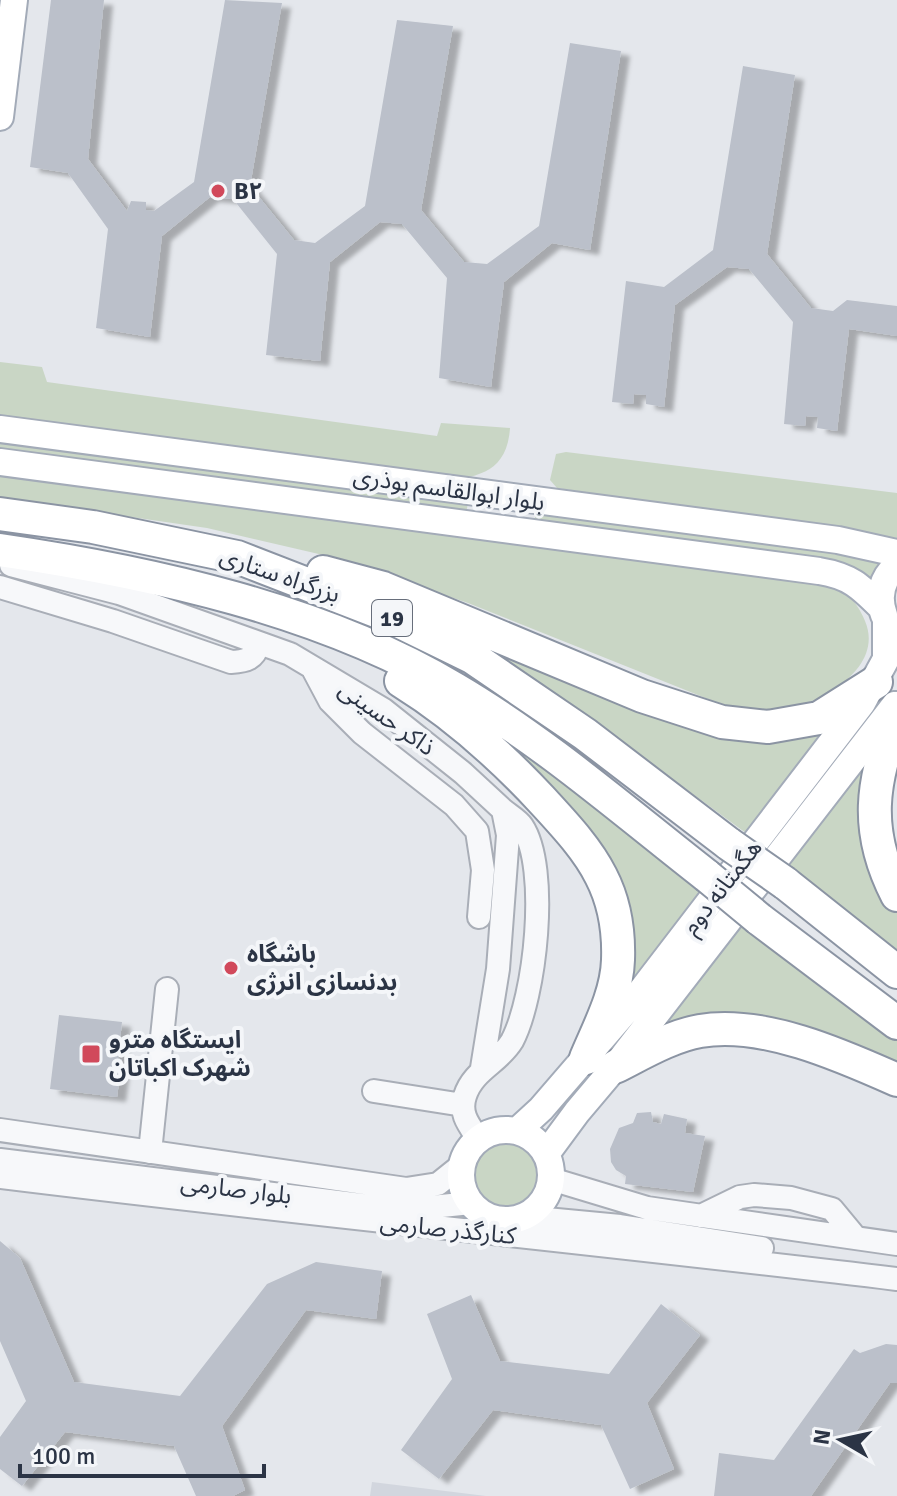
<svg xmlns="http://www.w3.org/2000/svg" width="897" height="1496" font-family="Signika,'Noto Sans Arabic',sans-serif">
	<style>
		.built { fill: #d2d6de }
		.green { fill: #c9d6c5 }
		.building { fill: #bbc0ca; filter: url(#shadow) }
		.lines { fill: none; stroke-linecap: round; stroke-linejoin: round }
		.minor-casing { stroke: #a9aeb7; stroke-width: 26 }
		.major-casing { stroke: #a3abb8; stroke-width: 30 }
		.highway-casing { stroke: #8b94a3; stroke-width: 36 }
		.minor { stroke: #f7f8fa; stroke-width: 22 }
		.major { stroke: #fff; stroke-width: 26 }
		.highway { stroke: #fff; stroke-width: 32 }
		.highway-bridge-casing { stroke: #8b94a3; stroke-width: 36; stroke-linecap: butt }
		.highway-bridge { stroke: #fff; stroke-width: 32 }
		.poi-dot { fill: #d1495b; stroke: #f4f6f9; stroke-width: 3 }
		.labels { text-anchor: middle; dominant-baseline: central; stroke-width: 8; stroke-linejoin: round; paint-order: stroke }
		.shield { fill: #f4f6f9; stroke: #676e7b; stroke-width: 2 }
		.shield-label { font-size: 22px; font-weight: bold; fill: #2b3445 }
		.poi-label { font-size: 24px; font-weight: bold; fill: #2b3445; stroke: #f4f6f9; text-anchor: start }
		.street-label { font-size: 24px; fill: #2b3445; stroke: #f4f6f9 }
	</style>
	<defs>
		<filter id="shadow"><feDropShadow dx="9" dy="5" stdDeviation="2" flood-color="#0004"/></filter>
	</defs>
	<rect width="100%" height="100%" fill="#e4e7ec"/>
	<path class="built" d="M372,1482L486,1496H370Z"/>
	<path class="green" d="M0,362L42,367L47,382L437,436L441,423L510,428C507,471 481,476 444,482L0,420Z
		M0,440L468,503L466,514L0,453Z
		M566,452L897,493V538L557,488L550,480L556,454Z
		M0,472L819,584C827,587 836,589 843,593C854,599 860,609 865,621C886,670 814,709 773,711C754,713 737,708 718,703L468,603L336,558L207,528L0,498Z
		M536,512L883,556L872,581L534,523Z
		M384,595L662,715L829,725L750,836L596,723Z
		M496,729L705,894L613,1017L626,927Z
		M881,743L897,907V951L784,862Z
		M739,920L897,1037V1072L772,1025L644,1046Z
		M473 1175a32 32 0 1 1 64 0a32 32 0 1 1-64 0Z"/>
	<path class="building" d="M51,0H104L88,159L127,211L131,201L146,202V210L154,211L194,182L225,0L282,3L250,186L294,240L315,243L365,206L397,20L453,26L421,210L464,262L487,264L539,226L570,43L621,51L590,250L552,243L504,282L491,387L439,378L447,278L402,224L380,222L330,262L320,361L266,355L277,254L233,199L210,197L162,236L150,337L96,328L108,229L68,173L30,167Z
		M743,66L795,75L767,254L811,308L833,311L847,300L897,306V336L849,329L837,431L817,428L818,417L806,416L805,426L784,424L793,322L749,269L727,267L675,305L664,407L646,404V395L634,394L633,404L612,402L626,281L664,287L713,250Z
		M59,1015L122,1022L118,1058L122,1060L117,1097L50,1089Z
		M651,1112L653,1122L661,1124L664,1114L687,1119L685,1133L705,1136L693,1192L625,1184L626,1176L616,1170L611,1162L610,1149L619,1128L633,1123L637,1113Z
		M0,1241L20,1258L74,1382L180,1396L267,1284L316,1262L382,1271L376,1319L306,1310L222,1426L245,1490L233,1496H196L174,1446L65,1432L22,1486L0,1469V1437L26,1401L0,1341Z
		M471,1295L500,1361L609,1374L661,1304L700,1335L647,1403L674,1469L630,1489L601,1425L493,1410L439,1479L401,1450L452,1379L427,1314Z
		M886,1344L897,1345V1383H890L811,1496H714L719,1453L774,1460L854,1349L860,1353Z"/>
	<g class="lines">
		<defs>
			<path id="minor" d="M11,565L119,593L290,654L384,710L463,773L503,810
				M0,587L113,621L231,662C247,661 254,659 259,644
				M313,669L330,701L362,733L454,805L477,831L483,870L479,917
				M374,1091L463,1105
				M0,1130L406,1189L438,1184L463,1164
				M479,1140C469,1125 459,1114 465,1096C473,1070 499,1063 512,1041C535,998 550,868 522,826C518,820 509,815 503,810L508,835L498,969L482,1068
				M150,1152L167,989
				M0,1160L402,1210L471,1203
				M0,1177C299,1214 598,1243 897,1279
				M551,1179L647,1208L897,1244
				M701,1216L740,1197L754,1195L791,1198L832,1209L856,1238
				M525,1217L620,1226L762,1248"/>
			<path id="major" d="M0,117L14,0
				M0,429L838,540L897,553
				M0,462L819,571C850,576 860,586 881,607
				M884,615C877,596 882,578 897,565
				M461 1175a45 45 0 1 1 90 0a45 45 0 1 1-90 0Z
				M517,1131L541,1109L629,1007L862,703L886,659V621
				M546,1154L577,1112L615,1067L895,705"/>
			<path id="highway" d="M0,514L93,527L237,557L384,614L472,657L585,734L729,844
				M0,550C151,572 323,610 455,689C545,742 625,812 707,876
				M323,572L383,588L642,696L722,722L768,727L819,718L876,682
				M401,681C454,714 499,754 541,799C563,823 587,848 601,876C614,901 619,932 618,960C617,994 599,1027 586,1058
				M897,716C871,781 864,831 897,895
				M785,883L897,972
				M759,919L897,1023
				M615,1067C641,1054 671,1036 700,1031C762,1020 841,1055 897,1080"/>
		</defs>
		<use href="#minor" class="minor-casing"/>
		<use href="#major" class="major-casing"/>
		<use href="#highway" class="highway-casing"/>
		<use href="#minor" class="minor"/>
		<use href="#major" class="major"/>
		<use href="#highway" class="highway"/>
		<defs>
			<path id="highway-bridge" d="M729,844L785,883
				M707,876L759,919"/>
		</defs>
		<use href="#highway-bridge" class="highway-bridge-casing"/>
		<use href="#highway-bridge" class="highway-bridge"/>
	</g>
	<g class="poi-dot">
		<circle cx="218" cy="191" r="8"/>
		<circle cx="231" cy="968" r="8"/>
		<rect x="81" y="1044" width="20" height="20" rx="4"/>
	</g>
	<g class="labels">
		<rect class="shield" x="372" y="600" width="40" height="36" rx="6"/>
		<g class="shield-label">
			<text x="392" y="618">19</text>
		</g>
		<g class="poi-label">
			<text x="234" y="191">B۲</text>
			<text x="247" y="954">باشگاه<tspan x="247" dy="28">بدنسازی انرژی</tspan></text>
			<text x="109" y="1040">ایستگاه مترو<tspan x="109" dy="28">شهرک اکباتان</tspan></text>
		</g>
		<g class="street-label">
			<text transform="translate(449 489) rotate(8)">بلوار ابوالقاسم بوذری</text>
			<text transform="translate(280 575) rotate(19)">بزرگراه ستاری</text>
			<text transform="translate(387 718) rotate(35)">ذاکر حسینی</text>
			<text transform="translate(722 887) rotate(-52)">هگمتانه دوم</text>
			<text transform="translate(236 1189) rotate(7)">بلوار صارمی</text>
			<text transform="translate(448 1229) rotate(6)">کنارگذر صارمی</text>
		</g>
	</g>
	<g transform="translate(841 1440) rotate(279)" stroke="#f4f6f9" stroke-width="6" paint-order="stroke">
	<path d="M0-6L14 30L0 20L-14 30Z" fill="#2b3445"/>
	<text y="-12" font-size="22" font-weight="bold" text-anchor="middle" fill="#2b3445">N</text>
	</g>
	<path d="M20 1464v12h244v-12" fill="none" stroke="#2b3445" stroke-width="4"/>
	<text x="32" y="1464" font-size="24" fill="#2b3445" stroke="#f4f6f9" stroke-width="6" paint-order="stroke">100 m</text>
</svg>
